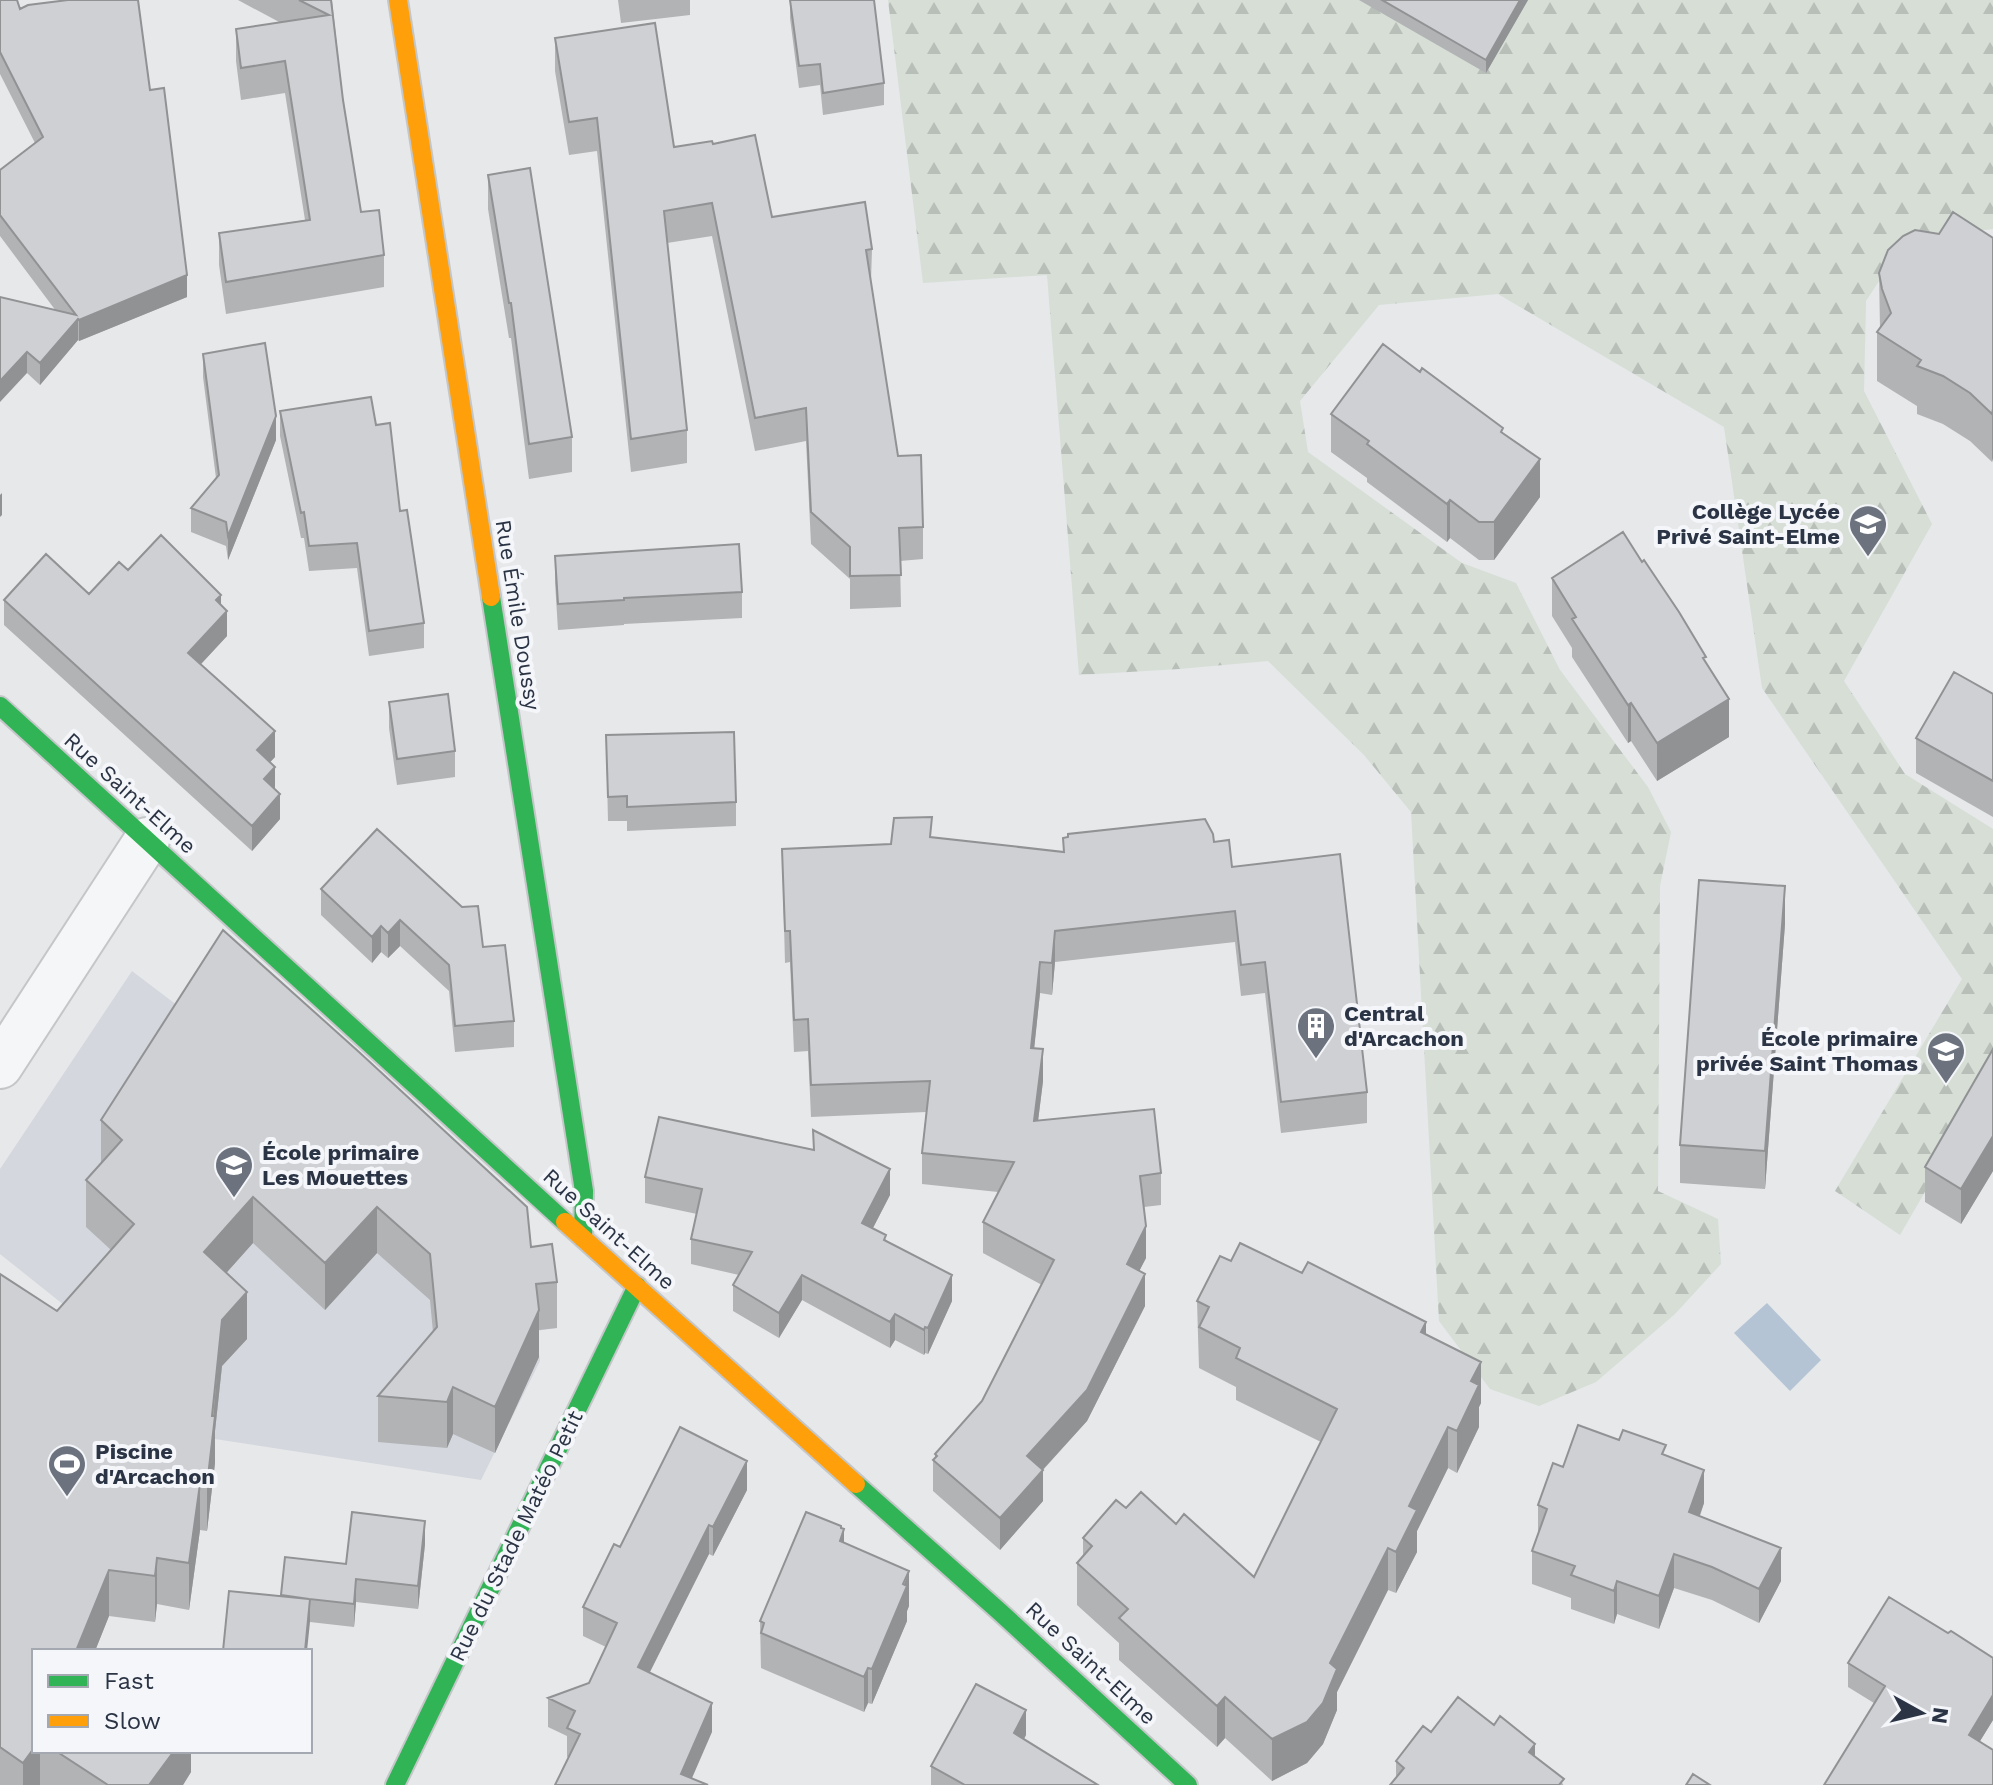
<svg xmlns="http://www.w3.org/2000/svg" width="1993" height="1785" font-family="'Work Sans',sans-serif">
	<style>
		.built { fill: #d4d7dd }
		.forest { fill: url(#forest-firs) }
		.water { fill: #b4c4d5 }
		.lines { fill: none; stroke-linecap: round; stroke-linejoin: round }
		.street-casing { stroke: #c4c6c8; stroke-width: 48 }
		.fast-casing { stroke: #c4c6c8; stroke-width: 22 }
		.slow-casing { stroke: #c4c6c8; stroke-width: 22 }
		.street { stroke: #f5f6f7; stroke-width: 44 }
		.fast { stroke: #30b455; stroke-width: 18 }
		.slow { stroke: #ff9f0a; stroke-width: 18 }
		.wall { fill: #b1b3b5 }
		.shaded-wall { fill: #909294 }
		.building { fill: #ced0d3; stroke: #909294; stroke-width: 2 }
		.labels { text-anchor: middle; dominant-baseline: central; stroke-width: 8; stroke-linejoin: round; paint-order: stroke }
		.poi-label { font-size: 22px; font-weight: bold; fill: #2b3445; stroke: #f4f6f9; text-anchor: start }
		.street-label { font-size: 22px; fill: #2b3445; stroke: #f4f6f9 }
	</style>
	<defs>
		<pattern id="forest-firs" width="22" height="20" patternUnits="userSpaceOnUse" patternTransform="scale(2)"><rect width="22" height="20" fill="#d6ded6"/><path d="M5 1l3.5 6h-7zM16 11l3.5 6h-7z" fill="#b8bfb9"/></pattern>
	</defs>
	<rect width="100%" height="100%" fill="#e6e8ea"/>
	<path class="built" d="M132,971L552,1290L557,1328L536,1331L540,1361L481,1480L215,1439L178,1396L0,1254V1169Z"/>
	<path class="forest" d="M888,0H1993V229L1959,233L1896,255L1866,301L1864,391L1932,524L1844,681L1905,774L1993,829V1074L1900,1235L1835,1191L1962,979L1762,688L1724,427L1498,294L1379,305L1300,401L1308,452L1462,563L1516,583L1560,670L1648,787L1671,832L1660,886L1658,1191L1718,1219L1721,1264L1675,1314L1596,1382L1539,1406L1490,1389L1439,1321L1411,812L1364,755L1268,661L1179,669L1079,675L1047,275L923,283Z"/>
	<path class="water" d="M1767,1303L1821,1360L1790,1391L1734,1333Z"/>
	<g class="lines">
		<defs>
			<path id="street" d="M0,1066L147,840"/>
			<path id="fast" d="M491,597L584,1191L583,1238
				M0,706L565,1222
				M856,1484L1000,1612L1188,1785
				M395,1785L637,1286"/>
			<path id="slow" d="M398,0L491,597
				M565,1222L856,1484"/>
		</defs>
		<use href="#street" class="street-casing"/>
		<use href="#fast" class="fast-casing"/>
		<use href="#slow" class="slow-casing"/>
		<use href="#street" class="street"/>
		<use href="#fast" class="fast"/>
		<use href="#slow" class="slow"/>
	</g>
	<path class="wall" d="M0,0L20,9L150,90L187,297L79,341L78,340L40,385L27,373L0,297L56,311L0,236V170L35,143L0,74Z
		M238,0H332L343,100L361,212L384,255V287L226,314L219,265V233L305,220L285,93L241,100L236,61V29L281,23Z
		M618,0H690V15L621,23Z
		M790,0L884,83V105L823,115L820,85L799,88L790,18Z
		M1359,0H1528L1486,73Z
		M555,38L674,147L713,144L772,217L872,249L871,281L898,456L923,527V559L900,561L901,607L850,609V579L811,544L806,441L755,451L712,236L667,243L687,430V463L631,472L597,151L569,155L555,71Z
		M488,175L572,437V472L529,479L511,338H509L488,209Z
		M1939,234L1993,238V458L1992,462L1970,441L1943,424L1917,414V406L1877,381V332L1880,328L1879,273Z
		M203,354L276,440L228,560L226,546L191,532V508L216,478L203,377Z
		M280,411L376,425L400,511L424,623V648L369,656L357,568L309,571L304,538H301L280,436Z
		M1331,414L1503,433L1540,497L1494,560H1479L1450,538L1447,542L1367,482V478L1331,452Z
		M555,556L742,592V618L624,624V625L558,630L555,582Z
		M128,570L221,605L227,636L201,664L275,757L270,762L280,819L252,851L4,625V600L89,594Z
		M1552,578L1706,663L1729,737L1657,781L1631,741L1628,743L1572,657V648L1552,616Z
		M1993,694V817L1916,773V738Z
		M389,702L455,751V777L397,785L389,728Z
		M606,735L736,802V826L627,831V821H608Z
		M932,838L1063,852V838L1214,842L1232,867L1367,1092V1123L1281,1133L1265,993L1241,996L1235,942L1055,962L1052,995L1040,993L1034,1048L1043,1081L1038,1121L1161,1173V1205L1144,1207L1146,1258L1139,1271L1145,1306L1087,1421L1043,1470V1501L1000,1550L933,1491V1460L935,1457V1454L982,1401L1042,1285L983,1253V1222L998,1192L922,1184V1153L926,1112L811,1117L808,1051L794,1052L790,962L785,963L782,849L891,844Z
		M321,889L483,947L514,1021V1047L455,1052L449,991L400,946L388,958L381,952L372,963L321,915Z
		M1785,924L1765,1189L1680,1183V1145Z
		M1993,1049V1171L1961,1224L1925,1202V1167Z
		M101,1120L531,1247L557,1282V1328L539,1330V1357L495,1453L453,1434L447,1448L378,1442V1396L433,1332L430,1300L377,1253L325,1310L253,1243L226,1273L247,1339L222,1366L215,1431V1463L207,1531L200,1530L189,1610L157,1604L155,1622L109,1616L95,1651H34V1751H191V1772L183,1785H0V1274L57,1311L111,1250L86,1227V1180L101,1164Z
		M813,1130L890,1195L873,1228L952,1301L928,1354L925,1353L924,1355L895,1340L890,1348L802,1300L779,1338L733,1311V1285L739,1275L691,1264V1239L697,1214L645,1203V1177L813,1150Z
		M1231,1261L1426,1335L1481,1403L1479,1407V1427L1457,1473L1448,1468L1417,1531V1552L1396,1593L1388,1590L1337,1692V1710L1323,1744L1307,1763L1272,1781L1225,1738L1217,1747L1119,1660V1643L1077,1605V1563L1083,1556V1538L1126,1508L1176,1524L1254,1577L1321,1442L1236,1400V1387L1199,1368L1197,1301Z
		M1666,1456L1704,1503L1700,1516L1781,1581L1759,1623L1712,1600L1674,1588L1659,1629L1617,1614L1614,1624L1571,1609V1598L1532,1584V1551L1538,1535V1505L1563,1467Z
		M747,1490L713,1556L709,1554L649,1673L712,1732L567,1757V1736L548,1727V1698L589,1683L606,1647L583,1636V1607L620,1547Z
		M841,1528L844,1543L909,1606L907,1611V1621L872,1704L868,1703L864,1712L761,1668L760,1621Z
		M425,1544L418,1609L356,1602L354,1627L310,1622L281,1595L346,1564Z
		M1948,1633L1993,1658V1720L1980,1741L1874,1703L1848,1687V1663Z
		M1431,1732L1535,1756L1564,1785L1396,1778V1761Z
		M1026,1735L1024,1739L1098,1785H931V1766Z"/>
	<path class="shaded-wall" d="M1520,0H1528L1486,73V60Z
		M187,275V297L79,341V320Z
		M78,319V340L40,385V363Z
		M27,352V373L0,402V381Z
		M1993,409V458L1992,462V414Z
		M276,416V440L228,560V536Z
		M1540,459V497L1494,560V522Z
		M2,493V515L0,517V495Z
		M1450,500V538L1447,542V504Z
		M221,595V618L227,611V636L188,678V653L216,600Z
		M1729,699V737L1657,781V743Z
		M1631,703V741L1628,743V705Z
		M275,731V757L257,776V750Z
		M275,767V792L264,779Z
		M280,794V819L252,851V826Z
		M1785,886V924L1765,1189V1151Z
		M400,920V946L388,958V933Z
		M381,926V952L372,963V937Z
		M1055,931V962L1052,995V963Z
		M1040,962V993L1031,1079V1048Z
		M1043,1049V1081L1034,1153V1121Z
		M1993,1136V1171L1961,1224V1189Z
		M890,1169V1195L862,1249V1223Z
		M253,1197V1243L204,1298V1252Z
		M377,1207V1253L325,1310V1263Z
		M1146,1226V1258L1127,1295V1264Z
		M1145,1274V1306L1087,1421L1027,1487V1456Z
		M802,1275V1300L779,1338V1313Z
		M952,1275V1301L928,1354V1328Z
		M247,1292V1339L222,1366L215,1431V1463L207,1531V1485L222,1320Z
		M539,1310V1357L495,1453V1407Z
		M895,1314V1340L890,1348V1322Z
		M1426,1322V1364L1421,1332Z
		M925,1327V1353L924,1355V1330Z
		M1481,1362V1403L1479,1407V1427L1457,1473V1431L1471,1381Z
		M453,1387V1434L447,1448V1402Z
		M1448,1427V1468L1417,1531V1552L1396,1593V1552L1409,1506Z
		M747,1461V1490L713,1556V1527Z
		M1043,1470V1501L1000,1550V1518Z
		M1704,1470V1503L1689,1545V1512Z
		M200,1484V1530L189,1610V1563Z
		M425,1521V1544L418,1609V1586Z
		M709,1525V1554L638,1696V1667Z
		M844,1529V1564L840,1541Z
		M1388,1548V1590L1337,1692V1710L1323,1744L1307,1763L1272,1781V1739L1330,1663Z
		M1781,1548V1581L1759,1623V1589Z
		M1674,1554V1588L1659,1629V1596Z
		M157,1558V1604L155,1622V1576Z
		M109,1570V1616L95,1651H76Z
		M909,1571V1606L907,1611V1621L872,1704V1669Z
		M356,1579V1602L354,1627V1604Z
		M1617,1581V1614L1614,1624V1591Z
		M310,1599V1622L307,1651H305Z
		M868,1668V1703L864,1712V1677Z
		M1993,1695V1720L1969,1759V1735Z
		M1225,1697V1738L1217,1747V1706Z
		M712,1703V1732L689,1785L681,1774Z
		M1026,1710V1735L1014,1757V1733Z
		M1535,1744V1779L1529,1752Z
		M34,1748V1751H40V1785H23V1763Z
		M174,1751H191V1772L183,1785H149Z"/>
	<path class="building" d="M0,0H17L20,9L28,5L68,0H138L150,90L164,88L187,275L79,320L78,319L40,363L27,352L0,381V297L76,315L0,215V170L43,137L0,52Z
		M299,0H331L343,100L361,212L379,210L384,255L226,282L219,233L310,220L285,61L241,68L236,29L329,15Z
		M790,0H874L884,83L823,93L820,64L799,66Z
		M1382,0H1520L1486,60Z
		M655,23L674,147L712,141L713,144L755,135L772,217L865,202L872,249L866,250L898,456L921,455L923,527L899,528L901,575L850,576V547L811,512L806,408L755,418L712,203L664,211L687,430L631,439L597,118L569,122L555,38Z
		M530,168L572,437L529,444L511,303H509L488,175Z
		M1953,212L1993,238V409L1992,414L1970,393L1943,376L1917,366L1921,360L1877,332L1891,313L1882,289L1879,273L1888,250L1903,236L1915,230L1939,234Z
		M265,343L276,416L228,536L226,522L191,508L219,475L203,354Z
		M1383,344L1420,372L1422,368L1503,428L1501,432L1540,459L1494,522H1479L1450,500L1447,504L1367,444L1369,441L1331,414Z
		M371,397L376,425L390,423L400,511L407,510L424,623L369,631L357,543L309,546L304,512L301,513L280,411Z
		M1623,532L1642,562L1644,560L1679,612L1706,657L1703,658L1729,699L1657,743L1631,703L1628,705L1572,619L1576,617L1552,578Z
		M161,535L221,595L216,600L227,611L188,653L275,731L257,750L275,767L264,779L280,794L252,826L4,600L46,554L89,594L119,562L128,570Z
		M739,544L742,592L624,598V600L558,604L555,556Z
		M1954,672L1993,694V781L1916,738Z
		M448,694L455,751L397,759L389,702Z
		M734,732L736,802L627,807V796L608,797L606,735Z
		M932,817L930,837L1064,852L1063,838L1068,837V834L1205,819L1213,834L1214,842L1229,840L1232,867L1340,854L1367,1092L1281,1102L1265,962L1241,965L1235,911L1055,931L1052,963L1040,962L1031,1048L1043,1049L1034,1121L1154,1109L1161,1173L1140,1176L1146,1226L1127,1264L1145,1274L1087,1390L1027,1456L1043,1470L1000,1518L933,1460L937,1456L935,1454L982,1401L1054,1260L983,1222L1014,1162L922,1153L930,1081L811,1085L808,1019L794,1020L790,931H785L782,849L891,844L894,818Z
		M377,829L462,907L478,906L483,947L505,945L514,1021L455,1026L449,965L400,920L388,933L381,926L372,937L321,889Z
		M1699,880L1785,886L1765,1151L1680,1145Z
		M223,930L359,1052L527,1207L531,1247L552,1244L557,1282L536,1284L539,1310L495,1407L453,1387L447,1402L378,1396L437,1327L430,1254L377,1207L325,1263L253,1197L204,1252L247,1292L222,1320L212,1416H215L207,1485L200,1484L189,1563L157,1558L155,1576L109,1570L76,1651H34V1748L23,1763L0,1747V1274L57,1311L134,1224L86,1180L122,1140L101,1120Z
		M1993,1049V1136L1961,1189L1925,1167Z
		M659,1117L814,1150L813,1130L890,1169L862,1223L886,1235L884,1240L952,1275L928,1328L925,1327L924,1330L895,1314L890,1322L802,1275L779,1313L733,1285L752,1252L691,1239L702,1189L645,1177Z
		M1240,1243L1302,1273L1308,1262L1426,1322L1421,1332L1481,1362L1471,1381L1479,1385L1457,1431L1448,1427L1409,1506L1417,1510L1396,1552L1388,1548L1330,1663L1337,1669L1323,1703L1307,1722L1272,1739L1225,1697L1217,1706L1119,1618L1128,1609L1077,1563L1092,1546L1083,1538L1116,1500L1126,1508L1141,1492L1176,1524L1184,1514L1254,1577L1337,1409L1236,1358L1240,1348L1199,1327L1209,1307L1197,1301L1220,1256L1231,1261Z
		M1578,1425L1619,1440L1623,1430L1666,1445L1662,1454L1704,1470L1689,1512L1781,1548L1759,1589L1712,1567L1674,1554L1659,1596L1617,1581L1614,1591L1571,1575L1575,1566L1532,1551L1547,1509L1538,1505L1553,1463L1563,1467Z
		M680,1427L747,1461L713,1527L709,1525L638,1667L712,1703L681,1774L708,1785H555L580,1734L567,1728L575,1711L548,1698L589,1683L617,1623L583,1607L614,1544L620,1547Z
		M352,1512L425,1521L418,1586L356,1579L354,1604L310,1599L305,1651H223L229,1591L309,1599L281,1595L285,1557L346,1564Z
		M806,1512L841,1526V1528L844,1529L840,1541L909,1571L903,1584L907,1586L872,1669L868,1668L864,1677L761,1633L764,1623L760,1621Z
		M1889,1597L1948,1633L1951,1631L1993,1658V1695L1969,1735L1993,1750V1785H1824L1885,1686L1848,1663Z
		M976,1684L1026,1710L1014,1733L1098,1785H965L931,1766Z
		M1458,1697L1494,1725L1500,1716L1535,1744L1529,1752L1564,1779L1559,1785H1390L1404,1768L1396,1761L1423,1726L1431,1732Z
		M56,1751H174L149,1785H108Z
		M1693,1774L1710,1785H1686Z"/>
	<defs>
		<symbol id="school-pin" viewBox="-11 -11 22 30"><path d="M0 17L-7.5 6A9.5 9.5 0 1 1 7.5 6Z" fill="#6c737f" stroke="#f4f6f9"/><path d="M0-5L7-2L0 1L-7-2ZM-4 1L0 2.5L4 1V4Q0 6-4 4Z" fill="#fff"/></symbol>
		<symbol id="building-pin" viewBox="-11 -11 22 30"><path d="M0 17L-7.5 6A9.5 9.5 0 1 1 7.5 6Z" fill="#6c737f" stroke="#f4f6f9"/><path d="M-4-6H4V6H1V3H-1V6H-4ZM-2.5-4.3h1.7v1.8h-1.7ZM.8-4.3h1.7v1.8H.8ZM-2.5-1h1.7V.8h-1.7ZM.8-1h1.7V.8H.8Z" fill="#fff"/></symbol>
		<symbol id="stadium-pin" viewBox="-11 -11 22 30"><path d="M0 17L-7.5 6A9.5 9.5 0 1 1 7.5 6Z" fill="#6c737f" stroke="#f4f6f9"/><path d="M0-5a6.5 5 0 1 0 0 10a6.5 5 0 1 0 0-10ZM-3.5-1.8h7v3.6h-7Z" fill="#fff"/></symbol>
	</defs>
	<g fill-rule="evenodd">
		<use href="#school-pin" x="1846" y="502" width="44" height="60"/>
		<use href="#building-pin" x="1294" y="1004" width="44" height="60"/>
		<use href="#school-pin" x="1924" y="1029" width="44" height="60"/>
		<use href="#school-pin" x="212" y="1143" width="44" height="60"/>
		<use href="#stadium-pin" x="45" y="1442" width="44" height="60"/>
	</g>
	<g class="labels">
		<g class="poi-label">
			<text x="1840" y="511" text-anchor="end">Collège Lycée<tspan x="1840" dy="25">Privé Saint-Elme</tspan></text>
			<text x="1344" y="1013">Central<tspan x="1344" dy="25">d'Arcachon</tspan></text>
			<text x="1918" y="1038" text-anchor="end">École primaire<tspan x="1918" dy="25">privée Saint Thomas</tspan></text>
			<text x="262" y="1152">École primaire<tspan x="262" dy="25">Les Mouettes</tspan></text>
			<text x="95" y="1451">Piscine<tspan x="95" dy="25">d'Arcachon</tspan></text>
		</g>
		<g class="street-label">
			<text transform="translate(518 615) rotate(81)">Rue Émile Doussy</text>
			<text transform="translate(130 793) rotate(42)">Rue Saint-Elme</text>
			<text transform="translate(609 1229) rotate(42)">Rue Saint-Elme</text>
			<text transform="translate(516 1536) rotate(-64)">Rue du Stade Matéo Petit</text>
			<text transform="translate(1091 1663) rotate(43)">Rue Saint-Elme</text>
		</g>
	</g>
	<rect x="32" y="1649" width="280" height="104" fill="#f4f6f9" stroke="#a4a8b1" stroke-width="2"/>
	<rect x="48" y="1675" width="40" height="12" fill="#30b455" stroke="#a4a8b1" stroke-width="2"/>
	<text x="104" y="1689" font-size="24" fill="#2b3445">Fast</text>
	<rect x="48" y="1715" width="40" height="12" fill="#ff9f0a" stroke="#a4a8b1" stroke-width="2"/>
	<text x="104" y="1729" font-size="24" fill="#2b3445">Slow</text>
	<g transform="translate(1921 1713) rotate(98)" stroke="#f4f6f9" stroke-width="6" paint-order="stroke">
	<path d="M0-6L14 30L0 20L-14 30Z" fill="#2b3445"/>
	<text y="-12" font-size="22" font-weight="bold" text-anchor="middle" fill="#2b3445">N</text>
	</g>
</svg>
